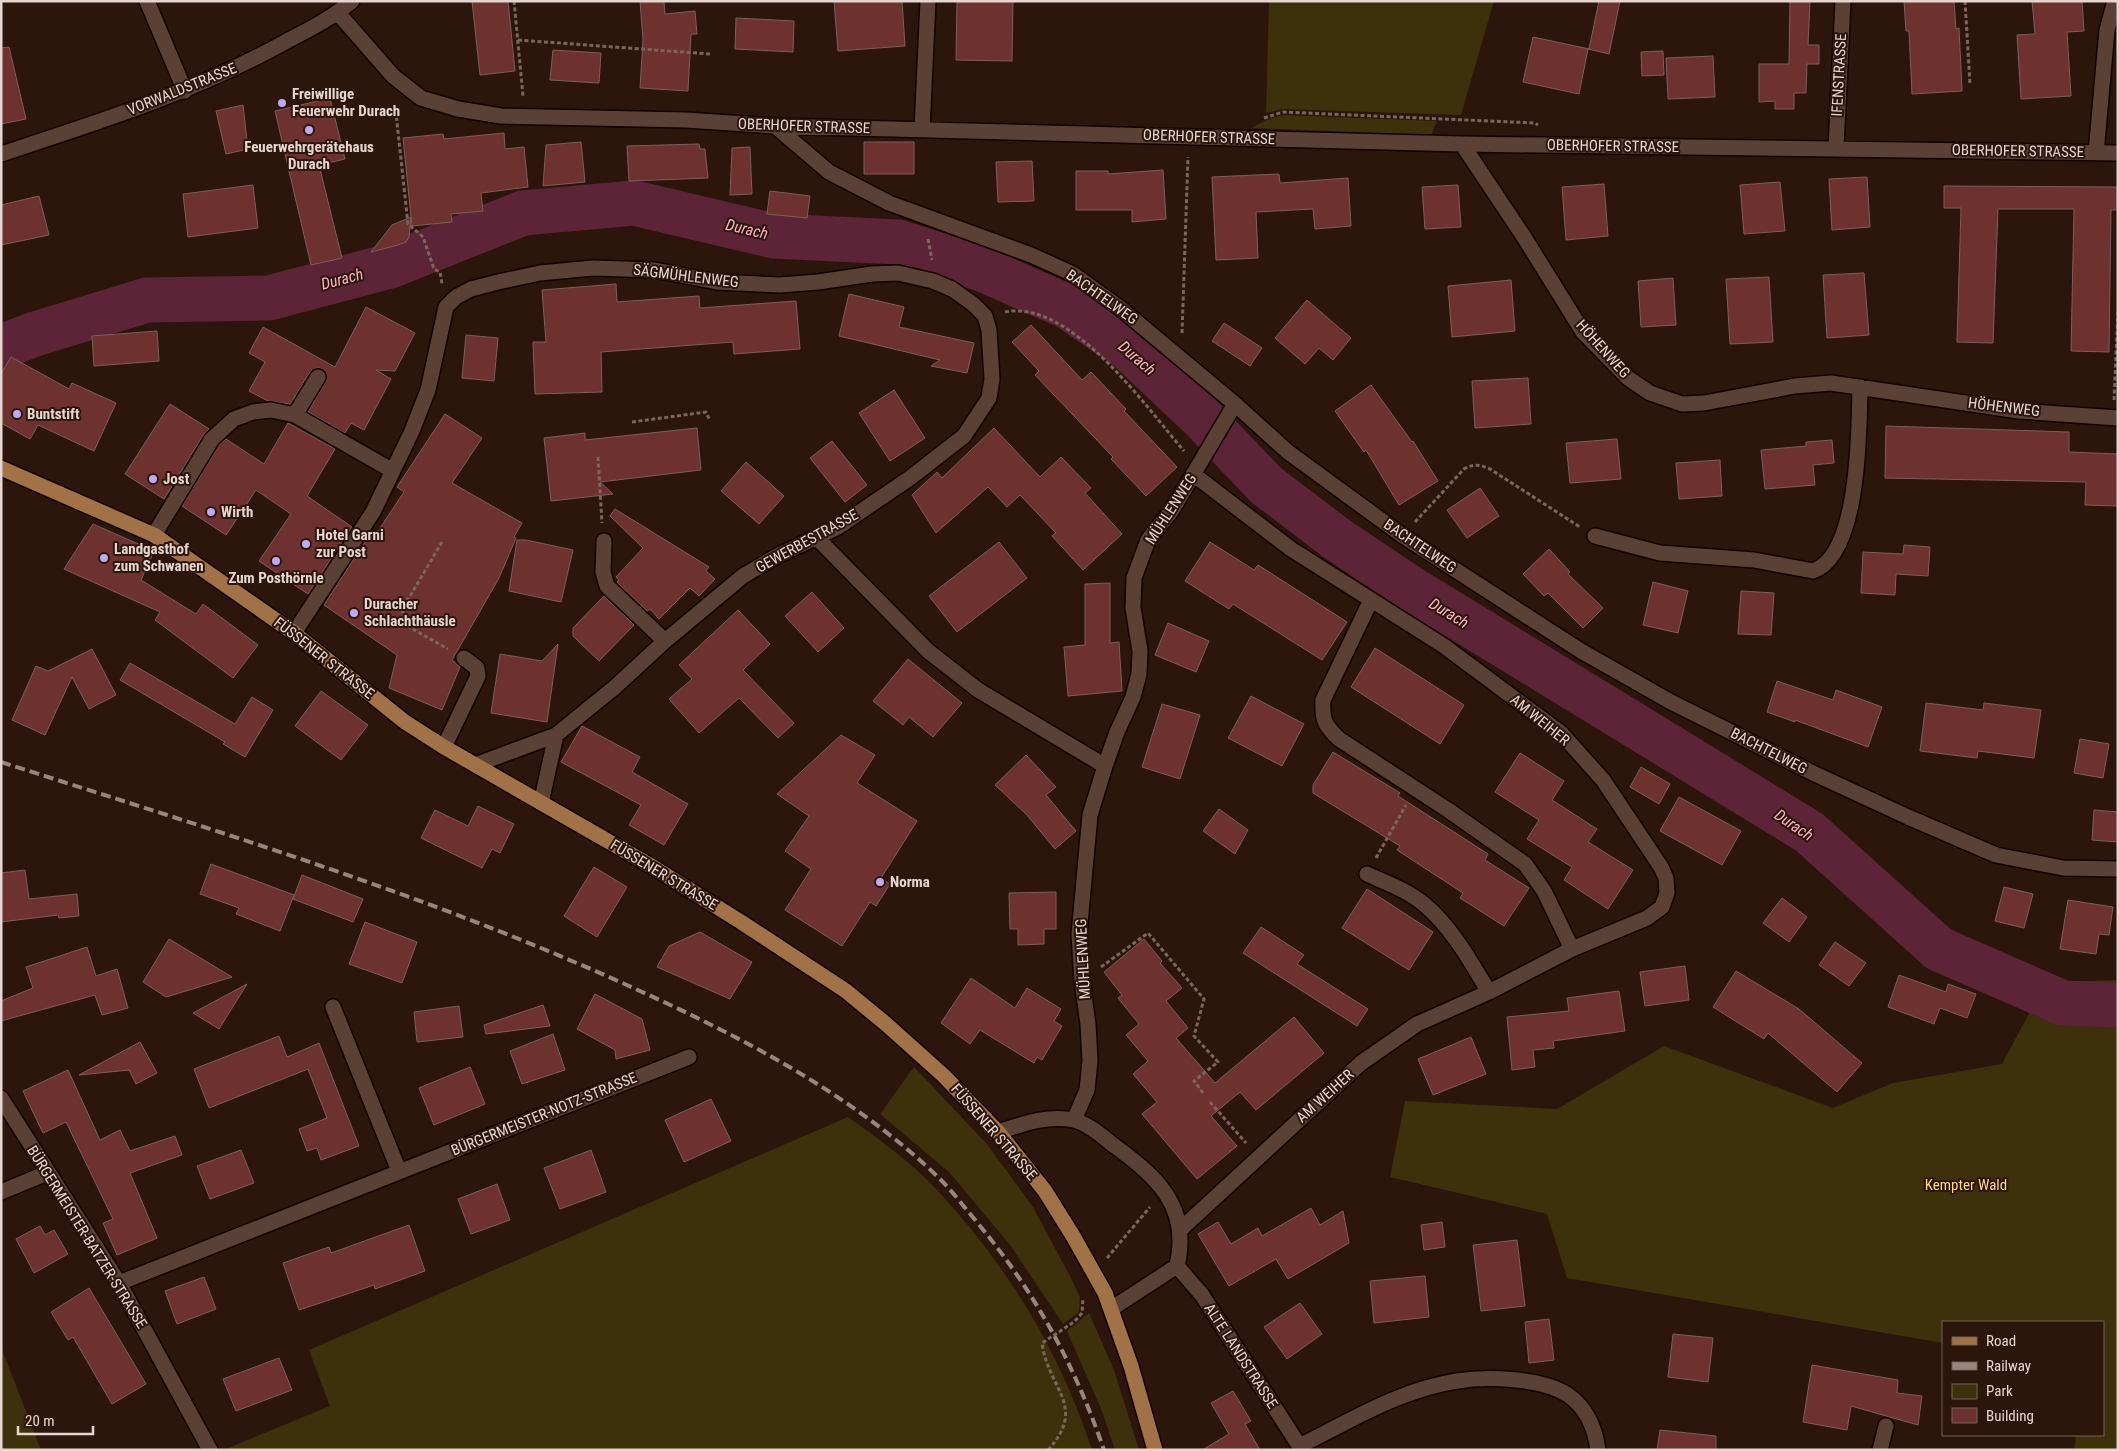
<svg xmlns="http://www.w3.org/2000/svg" width="2119" height="1451" font-family="'Roboto Condensed',sans-serif">
	<style>
		.green { fill: #3e300a }
		.lines { fill: none; stroke-linecap: round; stroke-linejoin: round }
		.river { stroke: #5d2437; stroke-width: 45 }
		.building { fill: #6d3130; stroke: #7d5e5c }
		.minor-casing { stroke: #130200; stroke-width: 18 }
		.major-casing { stroke: #130200; stroke-width: 18 }
		.path { stroke: #7a665d; stroke-width: 3; stroke-dasharray: 4 2.5; stroke-linecap: butt }
		.minor { stroke: #5a4035; stroke-width: 15 }
		.major { stroke: #a17245; stroke-width: 15 }
		.rail { stroke: #98857d; stroke-width: 4; stroke-dasharray: 10 5; stroke-linecap: butt }
		.major-bridge-casing { stroke: #130200; stroke-width: 18; stroke-linecap: butt }
		.major-bridge { stroke: #a17245; stroke-width: 15 }
		.poi-dot { fill: #bea9f5; stroke: #2c150b; stroke-width: 2 }
		.labels { text-anchor: middle; dominant-baseline: central; stroke-width: 4; stroke-linejoin: round; paint-order: stroke }
		.street-label { font-size: 15px; fill: #e6d6cf; stroke: #2c150b }
		.poi-label { font-size: 15px; font-weight: bold; fill: #e6d6cf; stroke: #2c150b; text-anchor: start }
		.park-label { font-size: 15px; fill: #ffda81; stroke: #2c150b }
		.water-label { font-size: 16px; font-style: italic; fill: #feb1c6; stroke: #2c150b }
	</style>
	<rect width="100%" height="100%" fill="#2c150b"/>
	<path class="green" d="M1269,1H1494L1461,115L1283,109L1266,113Z
		M1283,115L1437,121L1431,135L1252,128L1268,119Z
		M2118,980V1450H2074L2076,1435H2103V1322H1943V1343L1567,1278L1547,1214L1390,1177L1405,1101L1557,1109L1664,1046L1833,1108L1893,1083L2002,1064L2031,1010L2051,982Z
		M914,1067L987,1144L1033,1207L1071,1278L1080,1297L1079,1312L1063,1324L1010,1245L950,1173L880,1114Z
		M848,1117C878,1139 910,1161 936,1189C1007,1265 1060,1351 1092,1450H223L330,1406L309,1350Z
		M1089,1313L1114,1370L1139,1450H1115L1102,1411L1067,1331Z
		M1,1347L41,1450H1Z"/>
	<g class="lines">
		<path class="river" d="M1,347L35,334L147,300L269,298L390,266L523,213L634,203L774,236L898,242L982,269L1068,307L1129,349L1204,420L1266,485L1337,539L1410,588L1809,832L1939,949L2063,1003L2118,1005"/>
	</g>
	<path class="building" d="M472,1H508L515,71L480,75Z
		M640,1H664L665,14L695,11L697,34H691L688,91L640,88L643,40Z
		M834,1H902L905,46L838,51Z
		M957,1H1013L1012,61L956,60Z
		M1599,1H1620L1609,54L1588,49L1579,94L1523,82L1533,37L1589,49Z
		M1790,1H1810L1808,45H1819V64H1807L1806,93H1794V109H1775V101L1759,102V64H1789Z
		M1904,1H1954L1956,29L1959,28L1962,91L1912,94L1909,31H1906Z
		M2032,1H2082L2084,31L2067,32L2071,96L2021,99L2017,35L2035,34Z
		M736,18L794,21L793,52L735,49Z
		M9,47L26,119L1,124V48Z
		M553,50L601,53L599,83L550,80Z
		M1663,51L1664,75L1642,76L1641,52Z
		M1713,56L1715,97L1668,99L1666,58Z
		M330,98L345,159L319,165L342,258L311,265L275,111Z
		M243,105L248,149L226,154L216,111Z
		M504,133L505,149L524,147L528,187L481,193L483,211L451,214L452,222L412,226L411,217L409,237L406,242L398,245L371,252L392,225L411,217L403,138L443,134L444,139Z
		M581,142L585,182L543,186L546,145Z
		M864,142H914V174H864Z
		M699,144L700,149H705L708,178L629,181L627,146Z
		M750,147L752,194L730,195L732,148Z
		M1032,161L1034,201L998,202L996,162Z
		M1163,170L1166,219L1132,222V210H1076V171H1108V174Z
		M1279,174L1280,183L1348,178L1351,226L1315,229L1313,209L1256,212L1258,258L1216,260L1212,177Z
		M1867,177L1870,227L1832,230L1829,179Z
		M1780,182L1785,231L1744,234L1740,185Z
		M1604,184L1608,236L1566,240L1562,187Z
		M253,185L258,228L188,237L183,194Z
		M1458,185L1461,227L1425,229L1422,187Z
		M1944,186L2117,187V210H2111L2109,352L2071,351L2074,209H1998L1993,343L1957,342L1961,208H1944Z
		M770,191L810,196L807,218L767,214Z
		M39,196L49,235L1,245V205Z
		M1864,273L1869,335L1827,338L1823,275Z
		M1769,277L1773,342L1730,344L1726,279Z
		M1673,278L1676,325L1641,327L1638,281Z
		M1511,280L1515,331L1452,337L1448,286Z
		M616,284L617,302L699,296L700,308L796,301L800,349L734,354L733,342L601,352L602,392L535,394L533,342H546L542,290Z
		M849,294L904,307L899,327L974,343L967,373L931,366L940,360L839,336Z
		M1307,300L1351,338L1333,360L1319,348L1305,364L1275,338Z
		M366,307L415,333L395,371L376,370L391,379L364,430L351,423L345,433L308,412L326,381V373L322,369L318,368L310,372L290,404L268,401L249,391L265,362L249,353L263,327L335,367Z
		M1224,323L1262,348L1250,366L1212,341Z
		M1031,325L1082,380L1091,372L1126,409L1124,411L1177,467L1146,496L1111,459L1113,457L1035,375L1039,371L1012,342Z
		M157,331L159,361L94,366L92,336Z
		M466,335L498,338L494,381L462,378Z
		M11,357L69,389L72,383L116,403L94,451L38,425L30,439L1,423V374Z
		M1528,378L1531,424L1475,428L1472,381Z
		M1371,385L1412,442L1413,441L1438,481L1399,505L1366,450L1364,452L1335,411Z
		M894,390L925,438L890,461L859,413Z
		M170,404L209,429L204,434L164,499L125,474Z
		M445,414L482,438L452,483L522,523L514,537L516,538L499,578L452,660L460,667L442,710L389,688L397,655L324,605L368,537L372,540L404,492L397,487Z
		M288,423L335,449L307,496L352,527L308,594L259,561L291,514L256,490L226,535L182,506L219,445L226,439L264,464Z
		M1886,426L2069,432V452L2118,454V506L2085,505L2086,482L1885,478Z
		M697,428L701,470L600,482L613,494L551,501L544,438L585,433V440Z
		M994,428L1040,477L1061,457L1091,488L1085,493L1122,534L1083,570L1052,536L1056,533L1020,495L1007,507L988,487L936,533L912,495L937,472L942,478Z
		M1617,439L1621,479L1570,483L1566,443Z
		M1832,440L1834,463L1813,465L1815,485L1765,489L1761,450L1806,446V442Z
		M832,441L867,485L845,502L810,458Z
		M1720,460L1722,496L1679,499L1676,463Z
		M746,462L784,496L759,524L721,491Z
		M1480,488L1499,516L1467,538L1447,510Z
		M615,509L709,567L706,571L715,579L699,596L690,588L659,619L650,609L647,611L617,582L619,580L616,577L643,548L610,516Z
		M93,524L154,551L141,580L196,614L203,604L258,645L233,678L155,620L160,612L64,569Z
		M517,540H526L573,550L561,602L509,591Z
		M999,542L1027,578L957,632L929,596Z
		M1210,542L1254,570L1258,565L1347,622L1322,660L1233,604L1229,609L1185,581Z
		M1904,545L1930,547L1928,576L1896,574L1895,595L1861,593L1863,552L1903,554Z
		M1549,549L1570,572L1568,574L1603,608L1583,628L1548,593L1544,596L1523,574Z
		M1653,582L1688,591L1678,633L1643,625Z
		M1110,583V643L1119,642L1122,691L1068,696L1064,647L1085,645V584Z
		M1741,591L1774,593L1771,635L1738,634Z
		M812,592L844,628L818,652L785,616Z
		M604,596L634,625L599,661L573,636V628Z
		M738,610L770,644L743,670L794,723L778,738L739,698L699,733L669,699L692,679L679,665Z
		M1168,623L1209,641L1196,672L1155,655Z
		M558,644L547,722L491,713L500,654L542,661Z
		M1375,648L1464,705L1440,744L1351,687Z
		M92,649L116,695L89,709L72,677L45,735L12,720L36,666L48,671Z
		M908,659L962,703L933,737L909,717L903,725L873,701Z
		M130,663L235,724L252,697L273,710L245,757L223,744L225,742L120,680Z
		M1777,681L1833,700L1836,690L1882,707L1868,747L1795,720V722L1767,712Z
		M321,691L368,725L341,760L295,726Z
		M1251,696L1304,724L1282,766L1228,738Z
		M1926,703L1983,710L1984,703L2041,710L2034,758L1978,751L1977,758L1920,751Z
		M1162,704L1200,715L1180,779L1142,767Z
		M582,726L640,757L632,772L688,804L664,845L629,825L641,805L561,762Z
		M841,735L875,755L857,783L917,821L881,878L890,884L876,906L870,902L842,946L785,910L811,869L785,851L809,816L777,794Z
		M2080,739L2109,744L2103,778L2074,773Z
		M1333,752L1400,793L1398,796L1488,854L1485,860L1529,888L1504,926L1460,898L1463,893L1397,850L1400,846L1313,793V785Z
		M1520,753L1564,781L1552,800L1597,829L1588,842L1633,870L1608,909L1564,880L1572,867L1527,839L1539,820L1495,792Z
		M1026,755L1056,787L1046,795L1076,831L1055,849L1026,814L995,785Z
		M1641,767L1670,784L1659,804L1630,787Z
		M1679,797L1741,831L1722,865L1660,831Z
		M478,806L514,824L500,853L492,849L482,868L421,838L435,810L468,826Z
		M1219,809L1248,830L1235,854L1203,831Z
		M2094,810L2118,812V842L2092,840Z
		M211,864L294,895L280,931L236,914L239,908L200,894Z
		M594,867L627,887L597,937L564,916Z
		M25,870L29,899L77,894L79,916L59,918L58,915L1,922V873Z
		M302,875L363,899L353,922L293,899Z
		M2004,887L2033,894L2024,928L1995,921Z
		M1367,889L1433,932L1409,970L1342,928Z
		M1056,892V929H1044V944L1018,945V929H1010L1009,893Z
		M1782,898L1807,917L1789,942L1763,923Z
		M2068,900L2113,907L2109,935L2099,934L2096,954L2060,949Z
		M365,922L417,942L402,983L349,964Z
		M1261,927L1304,955L1297,964L1368,1009L1357,1026L1243,953Z
		M700,932L752,962L730,999L657,967L669,946Z
		M169,939L232,977L166,997L143,982Z
		M1144,939L1162,961L1160,963L1182,988L1166,1001L1188,1028L1176,1038L1215,1083L1294,1017L1324,1053L1256,1110L1240,1092L1211,1116L1237,1146L1197,1179L1142,1114L1157,1102L1133,1074L1148,1061L1126,1035L1139,1024L1118,998L1122,995L1104,972Z
		M1835,942L1866,963L1849,986L1819,965Z
		M87,947L96,976L117,969L128,1008L102,1015L95,995L1,1021V1001L33,988L26,967Z
		M1685,966L1689,1000L1645,1006L1640,972Z
		M1736,971L1799,1009L1862,1063L1837,1092L1768,1033L1764,1039L1713,1007Z
		M1899,975L1946,992L1948,984L1976,994L1967,1018L1940,1008L1934,1024L1888,1007Z
		M971,978L1015,1008L1027,988L1061,1009L1054,1021L1062,1026L1042,1060L1037,1057L1034,1063L980,1030L970,1044L941,1023Z
		M247,984L219,1029L193,1013Z
		M1619,991L1625,1031L1553,1041L1554,1048L1533,1050L1535,1067L1512,1070L1507,1017L1569,1011L1567,998Z
		M595,994L642,1019L650,1050L616,1059L615,1050L577,1029Z
		M543,1005L550,1026L486,1034L484,1025Z
		M459,1006L463,1037L417,1042L414,1012Z
		M553,1034L565,1070L522,1084L510,1051Z
		M279,1036L287,1057L319,1043L359,1146L321,1160L317,1148L307,1151L299,1129L327,1118L308,1069L209,1108L194,1069Z
		M1471,1037L1486,1074L1433,1095L1418,1059Z
		M140,1042L157,1073L136,1084L129,1070L79,1075Z
		M470,1067L485,1104L434,1125L419,1088Z
		M68,1070L100,1140L120,1130L130,1151L175,1136L182,1155L130,1173L157,1238L117,1255L103,1223L113,1219L66,1122L43,1133L23,1091Z
		M711,1099L731,1141L684,1162L665,1120Z
		M241,1150L254,1183L210,1199L197,1166Z
		M591,1150L606,1192L560,1209L544,1168Z
		M497,1184L510,1220L471,1234L458,1199Z
		M1311,1208L1320,1225L1343,1211L1349,1243L1288,1279L1276,1259L1229,1286L1198,1234L1218,1222L1231,1244L1258,1228L1262,1236Z
		M1442,1222L1445,1247L1424,1250L1421,1225Z
		M409,1225L425,1271L375,1289L374,1285L299,1310L283,1263L329,1247L331,1253Z
		M40,1226L45,1235L54,1230L68,1254L34,1273L16,1239Z
		M1517,1240L1525,1306L1481,1311L1473,1245Z
		M1425,1276L1429,1317L1374,1323L1370,1281Z
		M204,1277L216,1309L177,1324L165,1291Z
		M89,1288L146,1384L112,1404L73,1337L68,1340L51,1312Z
		M1300,1303L1322,1334L1287,1359L1264,1327Z
		M1549,1319L1554,1360L1529,1363L1525,1322Z
		M1673,1334L1713,1338L1708,1382L1668,1377Z
		M279,1358L292,1390L236,1411L223,1379Z
		M1812,1365L1898,1380L1897,1393L1922,1396L1918,1425L1851,1406L1847,1430L1803,1422Z
		M1233,1391L1251,1421L1245,1424L1260,1450H1202L1229,1434L1211,1403Z
		M1660,1430L1716,1436V1450H1657Z"/>
	<g class="lines">
		<defs>
			<path id="minor" d="M147,1L185,91
				M338,13L393,76L421,98L458,109L501,116L686,120L775,126L1462,144L2118,153
				M775,126L829,172L889,203L1031,255L1073,274L1120,308L1235,404L1288,452L1403,536L1581,651L1671,702L1815,774L1908,817L1996,855L2063,868L2118,869
				M922,130L928,1
				M1462,144L1524,237L1583,332L1628,378L1650,393L1682,404L1704,403L1795,386L1831,383L2019,411L2118,418
				M1836,148L1843,1
				M2096,153L2107,30L2115,1
				M1,154C99,122 197,91 287,41C310,29 332,18 352,1
				M295,415L318,377
				M154,535L212,439L234,419L253,412L271,410L295,415L393,471
				M1595,536L1660,553L1754,560L1813,571C1860,555 1859,429 1860,387
				M817,538L928,651L978,690L1105,766
				M604,541L603,572L607,586L665,641
				M1371,600L1323,700C1322,719 1324,725 1339,739L1448,810L1525,864L1544,891L1572,949
				M294,633L373,512L412,431L428,390L446,307L456,297L471,289L498,282L540,273L593,268L655,270L717,282L780,285L818,282L872,274L898,273L933,281L952,289L973,304L985,316L989,330L992,379L989,398L964,436L910,478L838,527L777,556L743,576L665,641L615,687L556,735L475,765
				M444,747L478,676L477,668L464,658
				M541,803L556,735
				M1367,874C1387,883 1409,891 1425,905C1453,929 1470,961 1489,992
				M333,1007L399,1171
				M1,1098L119,1283L210,1450
				M1074,1120L1087,1090L1090,1061L1088,1024L1082,981L1079,934L1090,815L1105,766L1117,732L1133,697L1139,674L1140,651L1133,608L1134,578L1148,540L1172,510L1235,404
				M998,1132C1023,1124 1046,1115 1073,1120C1087,1123 1101,1135 1112,1144C1156,1176 1191,1206 1177,1266L1111,1309
				M1,1192L47,1173
				M1181,1229L1361,1063L1417,1024L1489,992L1572,949L1647,918L1662,907L1667,893L1666,878L1661,867L1603,780L1561,733L1444,646L1291,549L1193,474
				M1177,1266L1202,1295L1302,1450
				M119,1283L689,1057
				M1299,1446C1331,1431 1362,1412 1395,1399C1412,1392 1438,1384 1457,1381C1487,1376 1542,1378 1568,1395C1587,1408 1595,1428 1598,1450
				M1880,1450L1886,1426"/>
			<path id="major" d="M1,468L154,535L294,633L405,722L444,747L653,867L741,922L846,991L886,1024L944,1076L998,1132L1045,1191L1073,1236
				M1105,1293L1131,1366L1155,1450"/>
		</defs>
		<use href="#minor" class="minor-casing"/>
		<use href="#major" class="major-casing"/>
		<path class="path" d="M514,1L523,96
			M1965,1L1970,84
			M518,40L710,54
			M395,104L408,224L423,237L434,269L440,272L442,284
			M1264,118L1283,112L1535,123L1538,125
			M928,239L932,260
			M1005,312C1071,299 1146,407 1184,451
			M1182,333L1188,157
			M2114,400L2118,311
			M632,422L706,412L710,421
			M598,457L602,523
			M1415,522L1464,469C1474,463 1480,465 1490,469L1580,527
			M442,542L403,608L402,623L448,649
			M1376,858L1406,805
			M1101,967L1148,933L1204,999L1194,1036L1218,1062L1194,1081L1203,1093
			M1210,1102L1246,1143
			M1107,1258L1150,1207
			M1048,1450C1088,1406 1048,1389 1042,1343L1074,1322L1082,1313L1083,1298"/>
		<use href="#minor" class="minor"/>
		<use href="#major" class="major"/>
		<path class="rail" d="M1,762C213,830 426,894 629,986C738,1035 853,1094 940,1179C951,1190 961,1203 971,1215C1032,1287 1073,1360 1104,1450"/>
		<defs>
			<path id="major-bridge" d="M1073,1236L1105,1293"/>
		</defs>
		<use href="#major-bridge" class="major-bridge-casing"/>
		<use href="#major-bridge" class="major-bridge"/>
	</g>
	<g class="poi-dot">
		<circle cx="282" cy="103" r="5"/>
		<circle cx="309" cy="130" r="5"/>
		<circle cx="17" cy="414" r="5"/>
		<circle cx="153" cy="479" r="5"/>
		<circle cx="211" cy="512" r="5"/>
		<circle cx="306" cy="544" r="5"/>
		<circle cx="104" cy="558" r="5"/>
		<circle cx="276" cy="561" r="5"/>
		<circle cx="354" cy="613" r="5"/>
		<circle cx="880" cy="882" r="5"/>
	</g>
	<g class="labels">
		<g class="street-label">
			<text transform="translate(1839 75) rotate(-87)">IFENSTRASSE</text>
			<text transform="translate(182 89) rotate(-22)">VORWALDSTRASSE</text>
			<text transform="translate(804 126) rotate(2)">OBERHOFER STRASSE</text>
			<text transform="translate(1209 137) rotate(2)">OBERHOFER STRASSE</text>
			<text transform="translate(1613 146) rotate(1)">OBERHOFER STRASSE</text>
			<text transform="translate(2018 151) rotate(1)">OBERHOFER STRASSE</text>
			<text transform="translate(686 276) rotate(7)">SÄGMÜHLENWEG</text>
			<text transform="translate(1102 297) rotate(35)">BACHTELWEG</text>
			<text transform="translate(1603 349) rotate(48)">HÖHENWEG</text>
			<text transform="translate(2004 407) rotate(7)">HÖHENWEG</text>
			<text transform="translate(1171 509) rotate(-57)">MÜHLENWEG</text>
			<text transform="translate(807 541) rotate(-29)">GEWERBESTRASSE</text>
			<text transform="translate(1420 546) rotate(34)">BACHTELWEG</text>
			<text transform="translate(324 658) rotate(38)">FÜSSENER STRASSE</text>
			<text transform="translate(1540 720) rotate(39)">AM WEIHER</text>
			<text transform="translate(1769 751) rotate(27)">BACHTELWEG</text>
			<text transform="translate(664 875) rotate(31)">FÜSSENER STRASSE</text>
			<text transform="translate(1083 959) rotate(-93)">MÜHLENWEG</text>
			<text transform="translate(1325 1096) rotate(-42)">AM WEIHER</text>
			<text transform="translate(544 1114) rotate(-22)">BÜRGERMEISTER-NOTZ-STRASSE</text>
			<text transform="translate(994 1132) rotate(49)">FÜSSENER STRASSE</text>
			<text transform="translate(87 1237) rotate(58)">BÜRGERMEISTER-BATZER-STRASSE</text>
			<text transform="translate(1241 1356) rotate(57)">ALTE LANDSTRASSE</text>
		</g>
		<g class="poi-label">
			<text x="292" y="94">Freiwillige<tspan x="292" dy="17">Feuerwehr Durach</tspan></text>
			<text x="309" y="147" text-anchor="middle">Feuerwehrgerätehaus<tspan x="309" dy="17">Durach</tspan></text>
			<text x="27" y="414">Buntstift</text>
			<text x="163" y="479">Jost</text>
			<text x="221" y="512">Wirth</text>
			<text x="316" y="535">Hotel Garni<tspan x="316" dy="17">zur Post</tspan></text>
			<text x="114" y="549">Landgasthof<tspan x="114" dy="17">zum Schwanen</tspan></text>
			<text x="276" y="578" text-anchor="middle">Zum Posthörnle</text>
			<text x="364" y="604">Duracher<tspan x="364" dy="17">Schlachthäusle</tspan></text>
			<text x="890" y="882">Norma</text>
		</g>
		<g class="park-label">
			<text x="1966" y="1185">Kempter Wald</text>
		</g>
		<g class="water-label">
			<text transform="translate(747 229) rotate(13)">Durach</text>
			<text transform="translate(342 279) rotate(-15)">Durach</text>
			<text transform="translate(1137 358) rotate(41)">Durach</text>
			<text transform="translate(1449 613) rotate(31)">Durach</text>
			<text transform="translate(1794 825) rotate(34)">Durach</text>
		</g>
	</g>
	<rect width="2119" height="1451" fill="none" stroke="#e6d6cf" stroke-width="5"/>
	<rect x="1942" y="1321" width="162" height="115" fill="#2c150b" stroke="#766259"/>
	<rect x="1952" y="1337" width="25" height="8" fill="#a17245" stroke="#766259"/>
	<text x="1986" y="1346" font-size="15" fill="#e6d6cf">Road</text>
	<rect x="1952" y="1362" width="25" height="8" fill="#98857d" stroke="#766259"/>
	<text x="1986" y="1371" font-size="15" fill="#e6d6cf">Railway</text>
	<rect x="1952" y="1384" width="25" height="15" fill="#3e300a" stroke="#766259"/>
	<text x="1986" y="1396" font-size="15" fill="#e6d6cf">Park</text>
	<rect x="1952" y="1408" width="25" height="15" fill="#6d3130" stroke="#766259"/>
	<text x="1986" y="1421" font-size="15" fill="#e6d6cf">Building</text>
	<path d="M18 1426v8h75v-8" fill="none" stroke="#e6d6cf" stroke-width="2.5"/>
	<text x="25" y="1426" font-size="15" fill="#e6d6cf" stroke="#2c150b" stroke-width="4" paint-order="stroke">20 m</text>
</svg>
